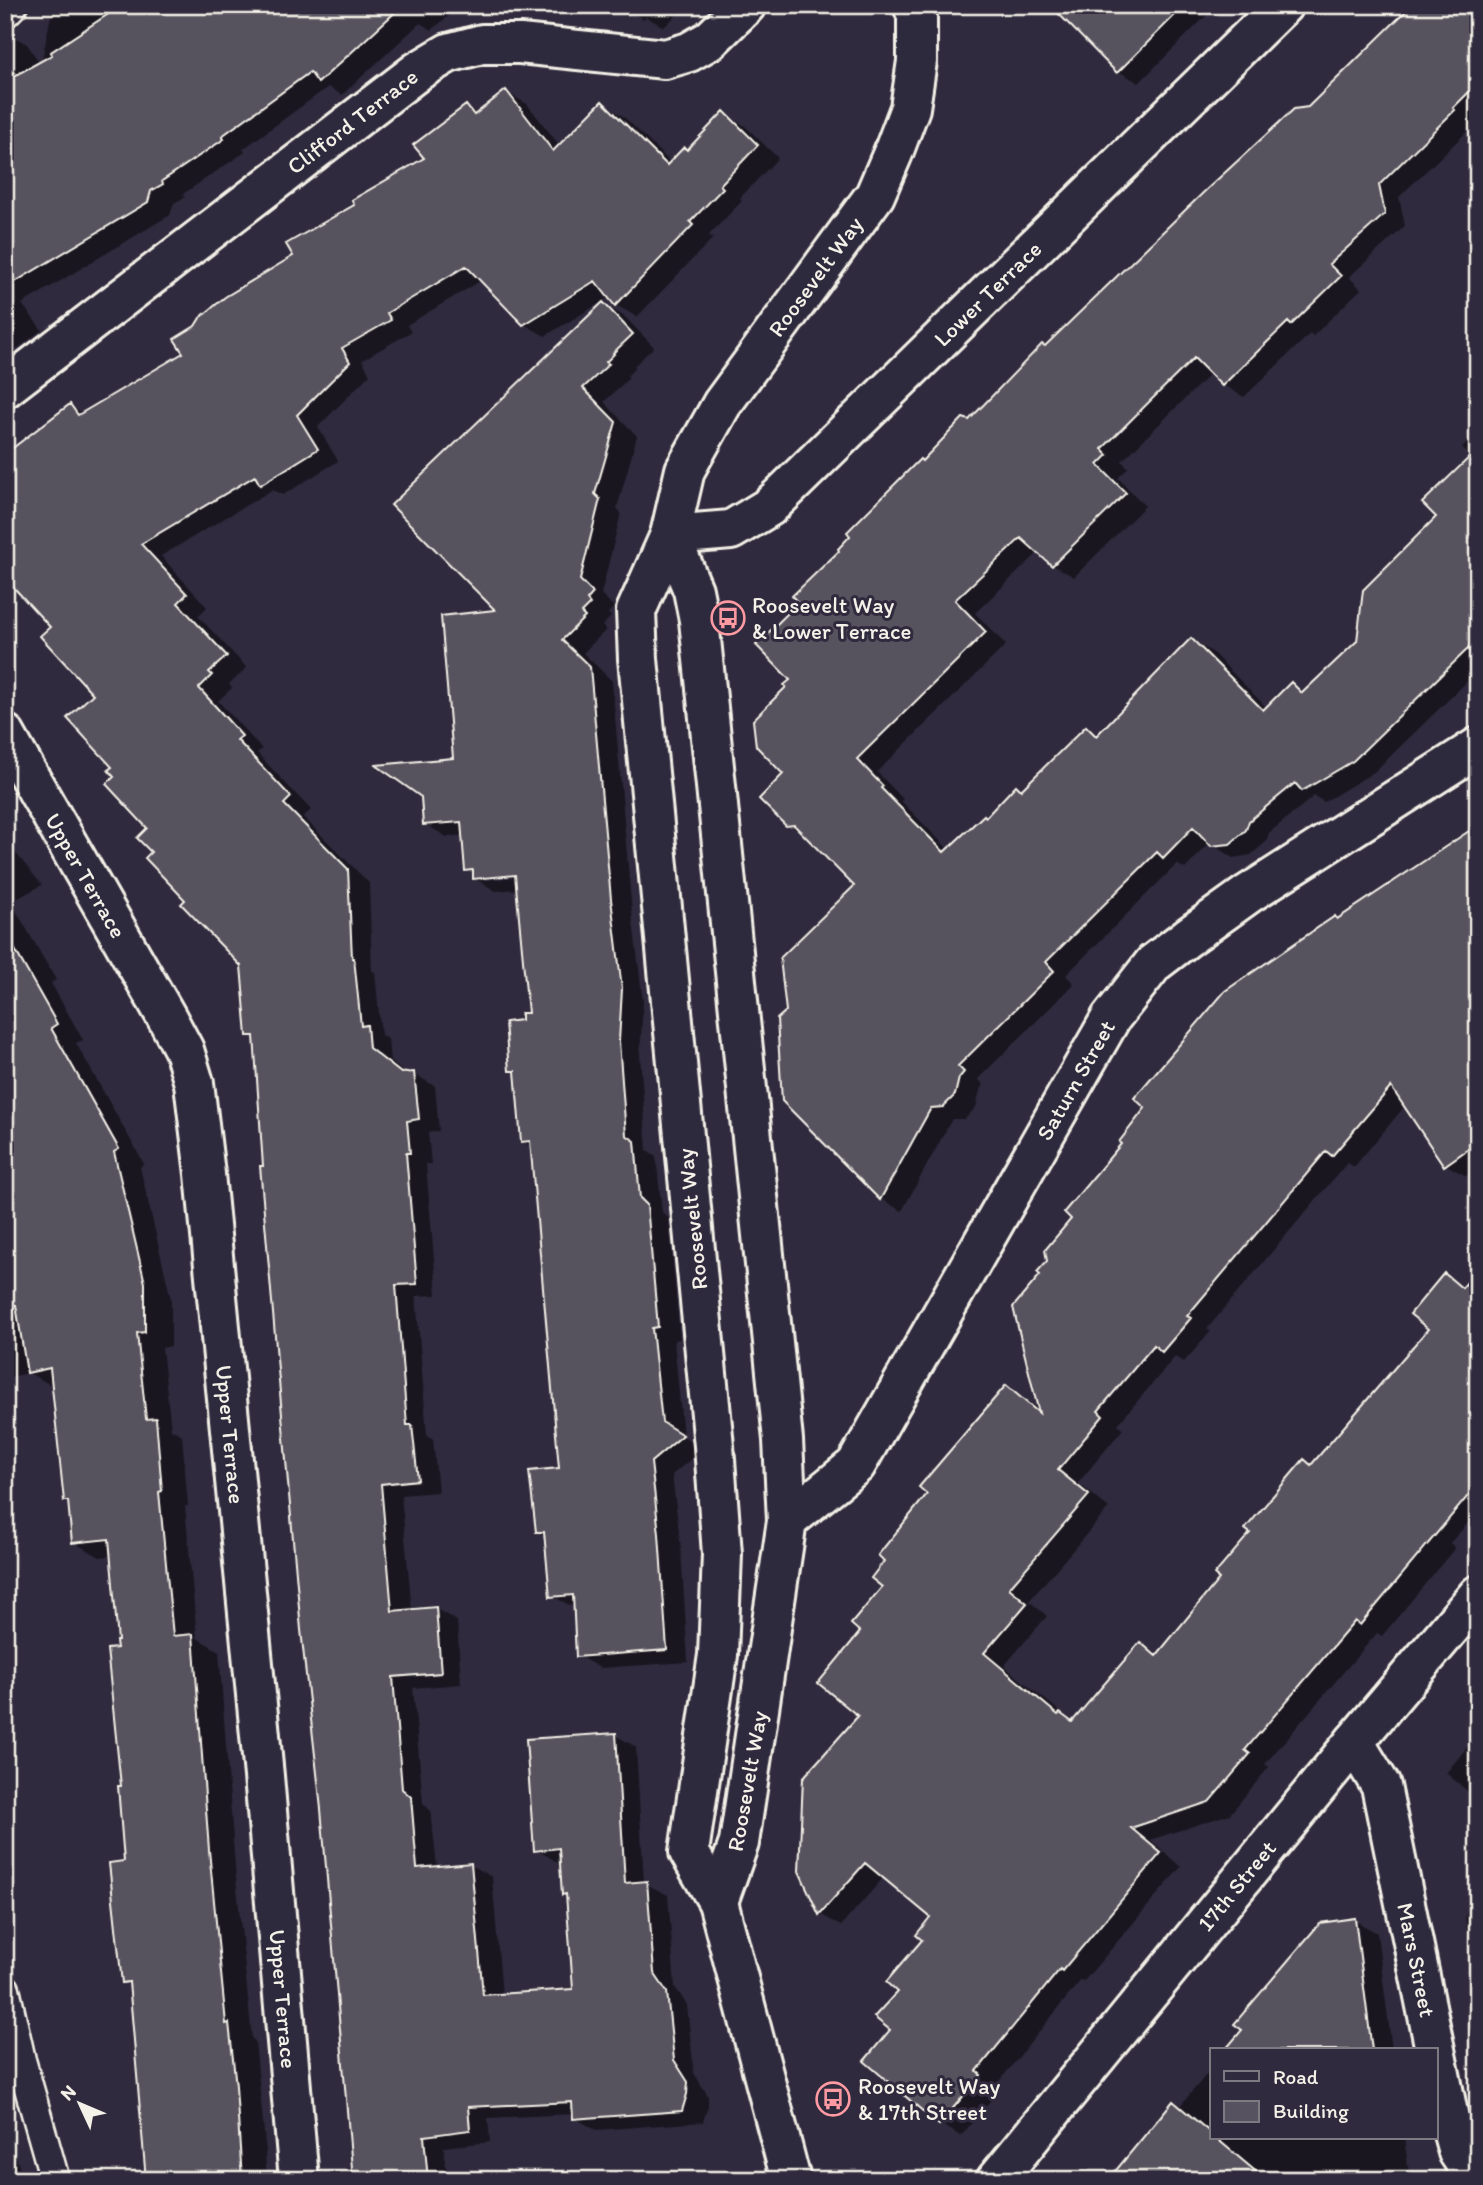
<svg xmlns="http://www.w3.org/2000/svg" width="1483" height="2185" font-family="Itim,sans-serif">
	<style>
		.shadow { fill: #0007; fill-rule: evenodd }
		.building { fill: #56525f; stroke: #f4f1e8; stroke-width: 2 }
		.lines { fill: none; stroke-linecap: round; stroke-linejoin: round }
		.lane-casing { stroke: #f4f1e8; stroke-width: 33 }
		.street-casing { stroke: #f4f1e8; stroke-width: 44 }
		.secondary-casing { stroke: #f4f1e8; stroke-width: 44 }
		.lane { stroke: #2f2a3d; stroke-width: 28 }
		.street { stroke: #2f2a3d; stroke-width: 38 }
		.secondary { stroke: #2f2a3d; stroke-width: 38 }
		.labels { text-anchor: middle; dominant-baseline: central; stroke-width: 6; stroke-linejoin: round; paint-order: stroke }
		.street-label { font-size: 23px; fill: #f4f1e8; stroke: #2f2a3d }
		.poi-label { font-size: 23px; fill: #f4f1e8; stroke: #2f2a3d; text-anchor: start }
	</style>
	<rect width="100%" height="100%" fill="#2f2a3d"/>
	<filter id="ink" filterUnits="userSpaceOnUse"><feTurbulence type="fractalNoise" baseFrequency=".0143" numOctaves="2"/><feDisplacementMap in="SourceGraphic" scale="14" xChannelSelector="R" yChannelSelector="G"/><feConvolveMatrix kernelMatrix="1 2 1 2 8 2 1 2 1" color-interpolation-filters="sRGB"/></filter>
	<g filter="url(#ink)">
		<path class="shadow" d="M53,5H461L432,30L420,23L342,95L328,87L243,149L245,152L183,194L185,197L174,203L170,215L22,304L42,330L5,358V13L11,22V31L14,37L27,44L41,65Z
			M620,5H687L664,27L646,17L643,19Z
			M1052,5H1217L1139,83L1118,71Z
			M1478,5V121L1399,197L1405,226L1349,277L1361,289L1313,336L1310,334L1244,397L1223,385L1211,373L1122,461L1128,468L1118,478L1145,506L1074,577L1053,565L1039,552L975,613L1006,645L877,772L903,799L901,801L949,850L1022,791L1086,728L1099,736L1191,640L1212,652L1267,708L1291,684L1306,693L1359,642L1439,517L1472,458L1462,448L1478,433V671L1374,772L1324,802L1314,796L1269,833L1266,842L1251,855L1233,858L1210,843L1185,869L1177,864L1066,975L1074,984L978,1079L984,1085L980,1090L976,1107L965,1119H952L902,1211L881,1199L783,1101L788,1012L856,886L808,836L787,824L785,774L789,687L792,680L801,603L853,536L849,532L963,420L970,422L1046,348L1309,108Z
			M506,92L527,104L560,146L602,103L623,116L671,163L688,151L724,114L745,126L778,158L740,198L742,201L709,235L713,238L637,317L616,305L610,297L545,336L524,324L482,280L407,325L411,332L362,360L370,374L318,427L338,461L283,495L272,490L161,556L207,607L198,616L247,668L229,684L232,688L218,701L262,749L257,753L311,810L303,817L369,883L372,971L375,972L381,1035L388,1039L390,1061L407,1075L414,1074L435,1086L439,1131L428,1132L431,1164H426L437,1295L416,1296L427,1435L433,1439L438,1492L401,1495L412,1611L436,1609L457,1621L461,1684L413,1688L423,1803L431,1811L437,1868L471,1865L492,1877L502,1996L575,1991L568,1896L563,1894L562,1861L557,1862L536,1849L615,1735L636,1747L644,1883L668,1895L675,1987L687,2005L694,2073L708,2096V2106L703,2122L596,2130L575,2118L574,2114L488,2118L490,2142L444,2147L447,2180H355L265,1167L256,1039L249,1035L243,965L188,900L153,852L150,828L117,777L95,694L53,627L70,406L83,414L185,354L357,205L427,159L466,107L478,114Z
			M603,304L625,317L654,347L634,366L635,368L627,376L629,378L604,402L637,436L617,508L621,513L601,594L614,607L608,613L611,617L602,626L606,630L583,653L612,681L632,913L643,1002L640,1055L647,1150L656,1156L662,1212L669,1219L680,1339L674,1340L683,1436L703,1449L672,1475L681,1548L688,1662L600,1668L578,1656L575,1608L552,1596L546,1537L537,1531L560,1469L532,1147L522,1141L517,1074L511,1070L523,1022L530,1014L518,889L496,891L474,878V874L467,870L464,835L447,837L425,824L455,760L499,612ZM524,873V876L486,880V876Z
			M5,819L13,828L5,834Z
			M1478,827V1168L1466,1176L1445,1164L1405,1106L1354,1167L1347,1163L1207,1329L1211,1331L1184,1362L1175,1357L1118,1424L1123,1429L1078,1483L1109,1508L1029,1601L1047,1616L1004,1666L1074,1723L1140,1644L1159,1655L1222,1579L1304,1461L1313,1466L1430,1329L1445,1275L1464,1287L1478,1280V1512L1450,1543L1455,1548L1382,1636L1377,1633L1265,1764L1269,1767L1230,1814L1150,1840L1181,1867L1084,1981L1081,1980L997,2084L1001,2088L961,2136L940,2124L892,2030L900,1991L933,1917L884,1877L841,1926L820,1914L861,1715L863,1631L929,1493L1006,1388L1040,1410L1338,920Z
			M5,840L42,885L11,902L56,980L51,983L83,1040L76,1043L144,1164L140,1167L171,1299V1346L162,1348L171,1429L182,1435L188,1506H185L197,1638L219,1651L235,1867L252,2039L255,2041L266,2153H265L267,2180H148L131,1986L123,1982L126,1863L120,1643L112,1556L100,1557L73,1542L70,1502L65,1500L54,1387L29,1373L5,1378Z
			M1473,1740L1478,1742V1800L1446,1773Z
			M1478,1879V1961L1472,1958L1465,1918Z
			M1354,1920L1377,1933L1392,2050H1227L1244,2030Z
			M1212,2068V2138H1404L1410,2180H1107L1174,2103L1179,2107Z
			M5,2127L24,2180H5Z"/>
		<path class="building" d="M122,5H403L318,83L310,72L222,136L224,139L162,181L163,184L151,191L148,202L5,288V81L52,55L51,52Z
			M1050,5H1185L1117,73Z
			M1412,5H1478V83L1453,108L1455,110L1379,185L1385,214L1329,264L1341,276L1291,325L1288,322L1222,386L1194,358L1148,403L1102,449L1108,455L1098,465L1126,493L1052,566L1021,538L955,600L986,632L857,759L883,786L881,788L944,852L984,815L986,817L1016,785L1021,790L1086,726L1096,736L1191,638L1263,710L1291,682L1302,693L1357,641L1363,590L1436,517L1422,503L1478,449V639L1353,761L1302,791L1295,783L1249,821L1246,830L1230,844L1211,846L1193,827L1163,858L1157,852L1046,962L1054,971L958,1066L964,1072L959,1078L955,1095L943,1107L931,1108L880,1200L782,1101L777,1019L786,1011L780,958L854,886L794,825L786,826L759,799L783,774L756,746L753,720L786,687L784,685L790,680L756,645L798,603L792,596L839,551L838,549L850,536L847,532L920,459L922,461L963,418L969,420L1042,344L1045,346L1206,190L1294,109L1308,107Z
			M506,90L553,151L602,101L667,165L684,147L687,150L724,111L758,145L720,185L723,188L690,222L693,225L615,306L595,281L523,325L466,266L387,313L391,320L342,348L350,362L297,415L318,449L260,485L255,476L141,544L187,594L178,603L227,656L209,672L212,675L199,688L242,736L237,740L291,797L284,804L348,869L352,958H354L361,1026L367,1025L369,1048L401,1073L414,1072L419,1119L407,1121L410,1153H406L417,1284L396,1285L407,1425H412L418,1480L381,1484L392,1611L436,1607L441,1673L393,1677L402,1789L411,1797L417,1868L471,1863L483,1995L573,1989L566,1894L562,1895L559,1848L534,1851L526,1739L616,1733L625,1883L647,1881L654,1973L667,1992L674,2060L688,2082L687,2094L682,2111L573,2119L572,2102L468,2107L470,2130L424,2136L428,2180H353L321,1809L301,1630L260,1166H263L254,1036H247L241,966L181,904L185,900L145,858L151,852L137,838L147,828L106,784L114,777L108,770L112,767L67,718L93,694L40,636L50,627L5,578V454L70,404L78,415L183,353L174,339L195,326L200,318L225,297L293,256L286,244L354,205L352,200L424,158L413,145L466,105L474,115Z
			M603,302L633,334L613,353L614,354L606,362L609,364L583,388L616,422L595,494L600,499L580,580L593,593L587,600L590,604L581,613L585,617L562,640L590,667L611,899L622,989L619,1041L626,1135L635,1141L640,1198L647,1205L658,1327L652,1328L662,1422L683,1435L651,1462L659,1534L667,1650L576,1657L573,1595L550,1597L544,1532H536L529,1471L559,1468L530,1141L521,1142L515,1071H509L505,1022L521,1020V1013H528L515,875L473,879V870L465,871L461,822L423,825L421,797L376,765L453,758L441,616L495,610L391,505Z
			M1478,825V1142L1444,1166L1391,1087L1332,1156L1326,1151L1187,1316L1191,1318L1162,1352L1154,1345L1098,1411L1103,1416L1058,1470L1089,1495L1009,1588L1027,1603L984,1653L1058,1715L1060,1713L1072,1722L1140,1642L1156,1656L1219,1579L1214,1575L1250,1533L1245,1529L1304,1459L1311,1465L1428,1329L1410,1314L1444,1273L1462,1288L1478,1270V1484L1360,1625L1355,1621L1245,1750L1250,1754L1209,1802L1131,1828L1161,1853L1062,1971L1060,1969L977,2071L981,2075L939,2125L864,2061L890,2030L874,2017L897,1992L886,1982L922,1940L916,1935L930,1917L865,1863L819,1915L799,1871L803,1778L858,1716L818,1683L860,1632L851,1624L882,1587L871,1578L884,1561L878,1555L927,1494L919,1487L1006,1385L1039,1413L1013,1307L1040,1275L1037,1272L1047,1261L1045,1250L1071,1219L1064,1212L1121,1144L1119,1142L1145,1108L1134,1098L1225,991L1335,916L1337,919Z
			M5,932L57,1024L51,1028L119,1149L114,1152L145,1283V1332L137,1333L146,1419L156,1418L162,1491L159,1492L173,1636L193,1634L209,1850L226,2024L229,2023L236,2086L242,2180H146L129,1982L122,1983L109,1863L124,1861L118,1786H121L107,1649L117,1648L116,1641H118L109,1539L72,1543L68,1501H64L50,1368L27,1373L16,1305L5,1307Z
			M1355,1918L1372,2050H1225L1242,2030L1234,2024L1320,1923Z
			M1173,2101L1212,2134V2138H1216L1266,2180H1108Z"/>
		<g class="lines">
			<defs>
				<path id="lane" d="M5,13L13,5
					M5,1989L21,2060L55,2180"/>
				<g id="street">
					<path id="s1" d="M5,388L418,71L448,53L482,44H520L665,59L689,52L710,40L746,5"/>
					<path d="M670,535L693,590L699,620L783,1440L787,1521L739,1843L718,1902"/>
					<path id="s2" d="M670,535L731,530L769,507L1283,5"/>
					<path id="s3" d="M5,734L167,1018L184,1050L194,1083L205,1174L264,1776L299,2180"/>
					<path id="s4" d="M787,1521L856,1465L1111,1018L1154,963L1188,937L1248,894L1478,747"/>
					<path id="s5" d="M1354,1742L1381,1786L1450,2123L1458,2152L1477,2180"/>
					<path id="s6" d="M791,2180L718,1902L689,1852L718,1655L722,1554L714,1446L638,659L636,611L670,535L685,470L722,404L875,195L893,153L910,108L917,61V16L913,5"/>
				</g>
				<g id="secondary">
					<path id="s7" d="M996,2180L1354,1742L1478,1595"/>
				</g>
			</defs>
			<use href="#lane" class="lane-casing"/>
			<use href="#street" class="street-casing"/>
			<use href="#secondary" class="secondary-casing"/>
			<use href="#lane" class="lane"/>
			<use href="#street" class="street"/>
			<use href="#secondary" class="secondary"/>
		</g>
	</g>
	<defs>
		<symbol id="bus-ring" viewBox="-11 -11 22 22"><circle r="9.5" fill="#2f2a3d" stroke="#ff9aa2" stroke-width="1.5"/><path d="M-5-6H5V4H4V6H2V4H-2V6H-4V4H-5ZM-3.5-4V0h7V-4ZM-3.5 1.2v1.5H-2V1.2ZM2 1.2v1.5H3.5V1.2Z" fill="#ff9aa2"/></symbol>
	</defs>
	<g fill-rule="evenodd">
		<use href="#bus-ring" x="709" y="599" width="38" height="38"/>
		<use href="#bus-ring" x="814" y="2080" width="38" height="38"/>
	</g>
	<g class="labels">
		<g class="street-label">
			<text stroke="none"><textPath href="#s1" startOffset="438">Clifford Terrace</textPath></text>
			<text stroke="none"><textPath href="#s6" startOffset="1976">Roosevelt Way</textPath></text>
			<text stroke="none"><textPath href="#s2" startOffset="411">Lower Terrace</textPath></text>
			<text stroke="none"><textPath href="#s3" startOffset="163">Upper Terrace</textPath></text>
			<text stroke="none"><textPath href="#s4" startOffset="532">Saturn Street</textPath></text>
			<text transform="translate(692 1219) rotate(-96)">Roosevelt Way</text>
			<text stroke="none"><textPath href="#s3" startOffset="751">Upper Terrace</textPath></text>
			<text transform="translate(747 1781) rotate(-80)">Roosevelt Way</text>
			<text stroke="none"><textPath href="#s7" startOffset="380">17th Street</textPath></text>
			<text stroke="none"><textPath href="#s5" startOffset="229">Mars Street</textPath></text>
			<text stroke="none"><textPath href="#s3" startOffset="1318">Upper Terrace</textPath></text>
		</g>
		<g class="poi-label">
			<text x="752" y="605">Roosevelt Way<tspan x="752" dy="26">&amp; Lower Terrace</tspan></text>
			<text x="858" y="2086">Roosevelt Way<tspan x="858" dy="26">&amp; 17th Street</tspan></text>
		</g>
	</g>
	<rect width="1483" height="2185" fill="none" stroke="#2f2a3d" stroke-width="28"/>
	<rect x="14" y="14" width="1455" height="2157" fill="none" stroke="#f4f1e8" stroke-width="2.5" filter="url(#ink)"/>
	<rect x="1210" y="2048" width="228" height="91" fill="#2f2a3d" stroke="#7e7a81" stroke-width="2"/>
	<rect x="1224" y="2071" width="35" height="10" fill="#2f2a3d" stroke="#7e7a81" stroke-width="2"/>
	<text x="1273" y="2084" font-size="21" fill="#f4f1e8">Road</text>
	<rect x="1224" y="2101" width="35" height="21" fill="#56525f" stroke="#7e7a81" stroke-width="2"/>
	<text x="1273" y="2118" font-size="21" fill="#f4f1e8">Building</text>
	<g transform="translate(80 2104) rotate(314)" stroke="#2f2a3d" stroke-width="5" paint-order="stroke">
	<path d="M0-5L12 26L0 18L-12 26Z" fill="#f4f1e8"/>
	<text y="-10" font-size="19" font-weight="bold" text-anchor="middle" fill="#f4f1e8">N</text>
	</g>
</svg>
